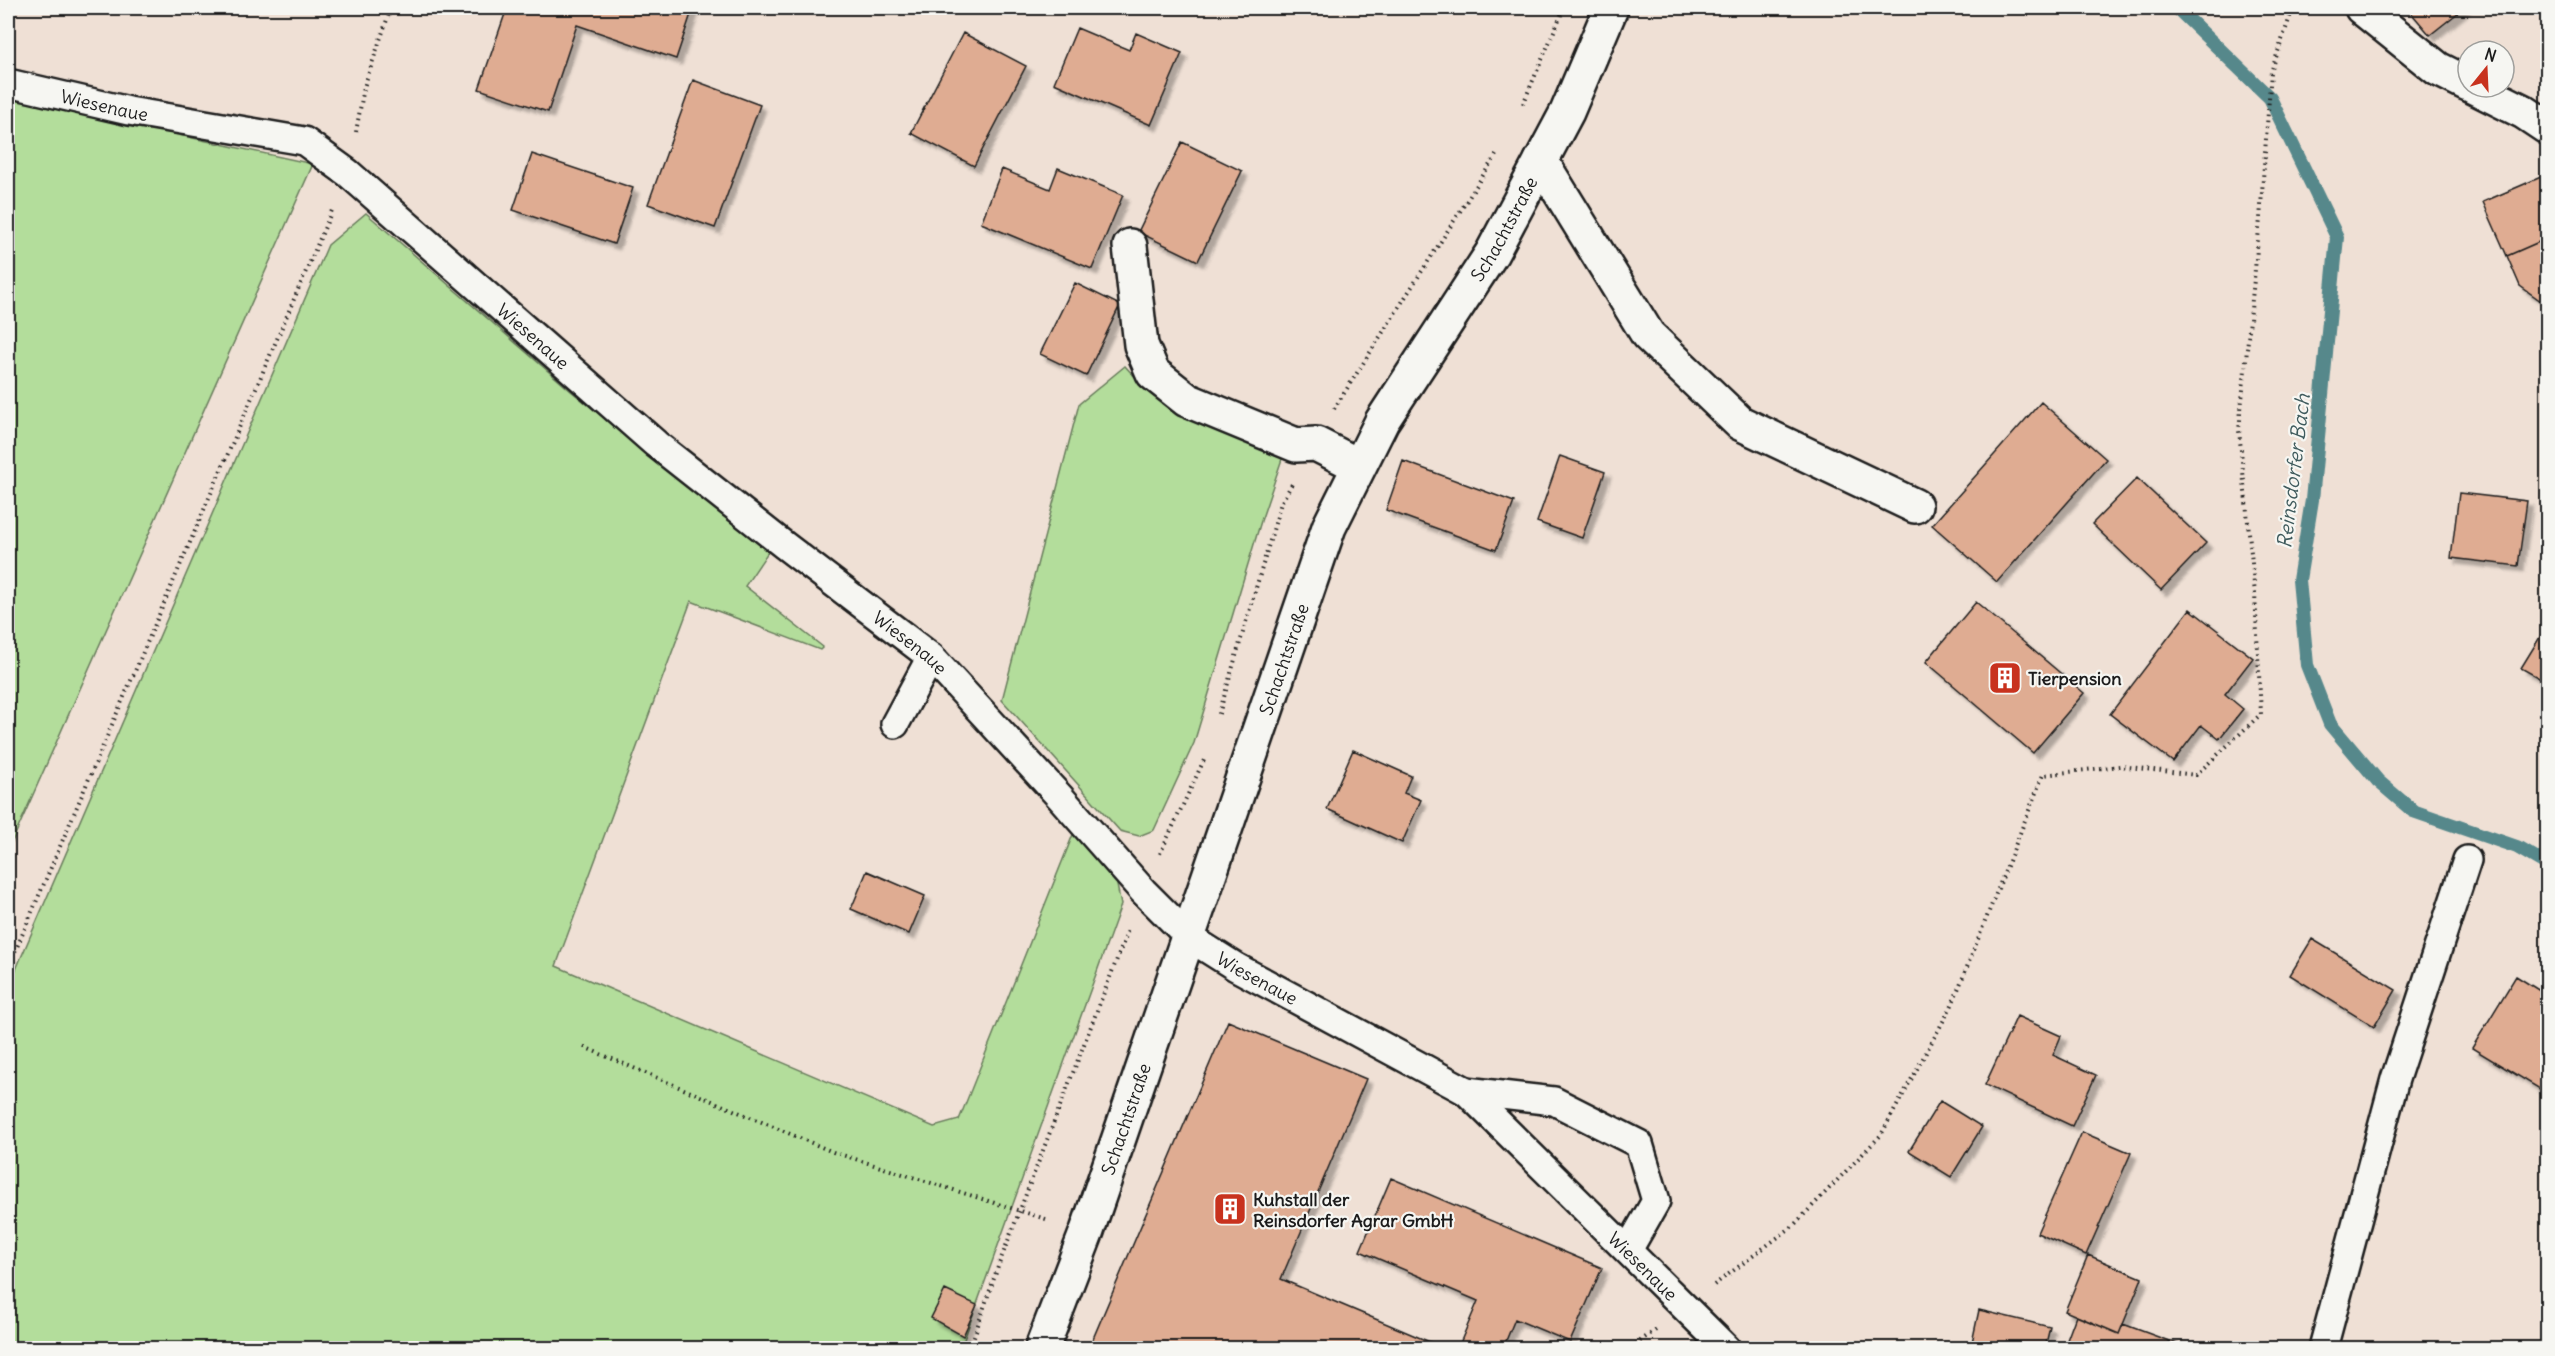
<svg xmlns="http://www.w3.org/2000/svg" width="2555" height="1356" font-family="Delius,sans-serif">
	<style>
		.green { fill: #b3dd9b; stroke: #687c5c; stroke-width: 1.5 }
		.lines { fill: none; stroke-linecap: round; stroke-linejoin: round }
		.stream { stroke: #57888b; stroke-width: 14 }
		.building { fill: #dfac92; stroke: #1c1c1c; stroke-width: 1.5; filter: url(#shadow) }
		.service-casing { stroke: #1c1c1c; stroke-width: 32 }
		.minor-casing { stroke: #1c1c1c; stroke-width: 38 }
		.path { stroke: #1c1c1c; stroke-width: 4; stroke-dasharray: 1.5 4.5; stroke-linecap: butt }
		.service { stroke: #f6f6f2; stroke-width: 27 }
		.minor { stroke: #f6f6f2; stroke-width: 33 }
		.labels { text-anchor: middle; dominant-baseline: central; stroke-width: 4.5; stroke-linejoin: round; paint-order: stroke }
		.street-label { font-size: 18px; fill: #1c1c1c; stroke: #f6f6f2 }
		.poi-label { font-size: 18px; font-weight: bold; fill: #1c1c1c; stroke: #f6f6f2; text-anchor: start }
		.water-label { font-size: 20px; font-style: italic; fill: #3f5b5d; stroke: #f6f6f2 }
	</style>
	<defs>
		<filter id="shadow"><feDropShadow dx="5.5" dy="5.5" stdDeviation="1.5" flood-color="#0004"/></filter>
	</defs>
	<rect width="100%" height="100%" fill="#efe0d5"/>
	<filter id="ink" filterUnits="userSpaceOnUse"><feTurbulence type="fractalNoise" baseFrequency=".0167" numOctaves="2"/><feDisplacementMap in="SourceGraphic" scale="12" xChannelSelector="R" yChannelSelector="G"/><feConvolveMatrix kernelMatrix="1 2 1 2 8 2 1 2 1" color-interpolation-filters="sRGB"/></filter>
	<g filter="url(#ink)">
		<path class="green" d="M8,88L36,104L313,164L8,851Z
			M366,213L571,391L768,552L745,586L823,647L820,650L691,601L556,966L934,1127L959,1120L1074,832L1116,880L1121,905L961,1348H832L825,1345L823,1348H8V988L328,245Z
			M1125,366C1166,414 1227,432 1283,456L1261,521L1194,743L1154,830L1139,836L1120,831L1002,700L1079,404Z"/>
		<g class="lines">
			<path class="stream" d="M2177,8L2270,98L2337,237L2312,500L2299,580L2307,665L2330,724L2378,781L2413,811L2517,847L2548,865"/>
		</g>
		<path class="building" d="M507,8H693L676,59L577,25L548,112L479,89Z
			M2407,8H2464L2430,35Z
			M1077,28L1129,50L1136,33L1182,53L1151,125L1054,83Z
			M963,33L1026,66L974,166L911,133Z
			M693,80L760,105L715,228L648,204Z
			M1182,142L1242,171L1198,261L1138,232Z
			M532,154L633,188L614,244L513,210Z
			M1058,168L1123,195L1092,269L981,223L1002,169L1050,189Z
			M2548,174V238L2507,256L2483,202Z
			M2548,238V306L2520,286L2507,256Z
			M1075,283L1120,305L1086,376L1040,354Z
			M2041,402L2106,459L1997,582L1932,525Z
			M1560,456L1605,472L1582,538L1537,522Z
			M1403,461L1514,502L1496,550L1386,510Z
			M2137,478L2206,543L2161,590L2092,524Z
			M2459,493L2527,501L2518,566L2451,558Z
			M1976,602L2084,693L2033,753L1926,662Z
			M2190,609L2253,658L2225,694L2243,709L2219,739L2201,725L2173,762L2110,714Z
			M2548,624V683L2521,668Z
			M1353,750L1411,776L1404,793L1421,800L1402,843L1327,809Z
			M867,871L925,896L909,934L851,909Z
			M2312,939L2396,990L2374,1027L2290,975Z
			M2516,976L2548,996V1094L2472,1048Z
			M2017,1016L2061,1036L2053,1055L2096,1075L2072,1126L1985,1085Z
			M1228,1021L1366,1079L1281,1279L1444,1348H1089Z
			M1940,1101L1982,1127L1951,1177L1909,1151Z
			M2082,1132L2131,1153L2086,1255L2037,1233Z
			M1391,1178L1602,1268L1570,1342L1515,1319L1503,1348H1458L1478,1301L1360,1251Z
			M2088,1255L2142,1278L2119,1334L2065,1311Z
			M945,1290L977,1305L963,1336L931,1318Z
			M1979,1310L2050,1327L2045,1348L1971,1347Z
			M2076,1316L2119,1334L2123,1324L2188,1348H2064Z"/>
		<g class="lines">
			<defs>
				<g id="service">
					<path id="s1" d="M8,83L129,111L304,141L348,173L656,444L784,545L931,657L1060,797L1143,891L1190,938L1236,967L1466,1091L1726,1348"/>
					<path d="M895,724L931,657"/>
					<path d="M1466,1091L1554,1101L1639,1144L1656,1201L1628,1250"/>
					<path d="M2323,1348L2395,1079L2467,860"/>
				</g>
				<g id="minor">
					<path d="M2362,8L2438,69L2468,84"/>
					<path d="M2474,87L2524,112L2548,128"/>
					<path d="M1541,161L1648,335L1740,423L1915,506"/>
					<path d="M1130,246L1141,345L1153,373L1187,400L1296,445L1316,444L1359,466"/>
					<path id="s2" d="M1042,1348L1087,1231L1329,527L1382,421L1492,253L1567,112L1611,8"/>
				</g>
			</defs>
			<use href="#service" class="service-casing"/>
			<use href="#minor" class="minor-casing"/>
			<path class="path" d="M1523,104L1564,8
				M356,132L364,87L391,8
				M1334,409L1496,155
				M1219,714L1281,503L1292,484
				M1160,854L1204,760
				M8,968L333,208
				M584,1047L833,1152L1049,1220
				M1714,1285L1793,1226L1881,1135L1952,1005L2043,775L2120,766L2196,775L2261,714L2255,594L2239,430L2260,219L2271,72L2293,8
				M970,1348L999,1264L1129,928
				M1630,1348L1656,1330"/>
			<use href="#service" class="service"/>
			<use href="#minor" class="minor"/>
		</g>
	</g>
	<defs>
		<symbol id="building-square" viewBox="-11 -11 22 22"><rect x="-9" y="-9" width="18" height="18" rx="4" fill="#c8321e" stroke="#f6f6f2"/><path d="M-4-6H4V6H1V3H-1V6H-4ZM-2.5-4.3h1.7v1.8h-1.7ZM.8-4.3h1.7v1.8H.8ZM-2.5-1h1.7V.8h-1.7ZM.8-1h1.7V.8H.8Z" fill="#fff"/></symbol>
	</defs>
	<g fill-rule="evenodd">
		<use href="#building-square" x="1986" y="659" width="38" height="38"/>
		<use href="#building-square" x="1211" y="1190" width="38" height="38"/>
	</g>
	<g class="labels">
		<g class="street-label">
			<text stroke="none"><textPath href="#s1" startOffset="99">Wiesenaue</textPath></text>
			<text stroke="none"><textPath href="#s2" startOffset="1216">Schachtstraße</textPath></text>
			<text stroke="none"><textPath href="#s1" startOffset="603">Wiesenaue</textPath></text>
			<text stroke="none"><textPath href="#s1" startOffset="1089">Wiesenaue</textPath></text>
			<text stroke="none"><textPath href="#s2" startOffset="730">Schachtstraße</textPath></text>
			<text stroke="none"><textPath href="#s1" startOffset="1575">Wiesenaue</textPath></text>
			<text stroke="none"><textPath href="#s2" startOffset="244">Schachtstraße</textPath></text>
			<text stroke="none"><textPath href="#s1" startOffset="2061">Wiesenaue</textPath></text>
		</g>
		<g class="poi-label">
			<text x="2028" y="678">Tierpension</text>
			<text x="1253" y="1199">Kuhstall der<tspan x="1253" dy="21">Reinsdorfer Agrar GmbH</tspan></text>
		</g>
		<g class="water-label">
			<text transform="translate(2293 471) rotate(-83)">Reinsdorfer Bach</text>
		</g>
	</g>
	<rect width="2555" height="1356" fill="none" stroke="#f6f6f2" stroke-width="30"/>
	<rect x="15" y="15" width="2525" height="1326" fill="none" stroke="#1c1c1c" stroke-width="2" filter="url(#ink)"/>
	<g transform="translate(2486 69) rotate(18)"><circle r="28" fill="#f6f6f2" stroke="#9f9f9c" stroke-width="1.5"/>
	<path d="M0-4.5L10 22L0 15L-10 22Z" fill="#c8321e"/>
	<text y="-9" font-size="16" font-weight="bold" text-anchor="middle" fill="#1c1c1c">N</text>
	</g>
</svg>
